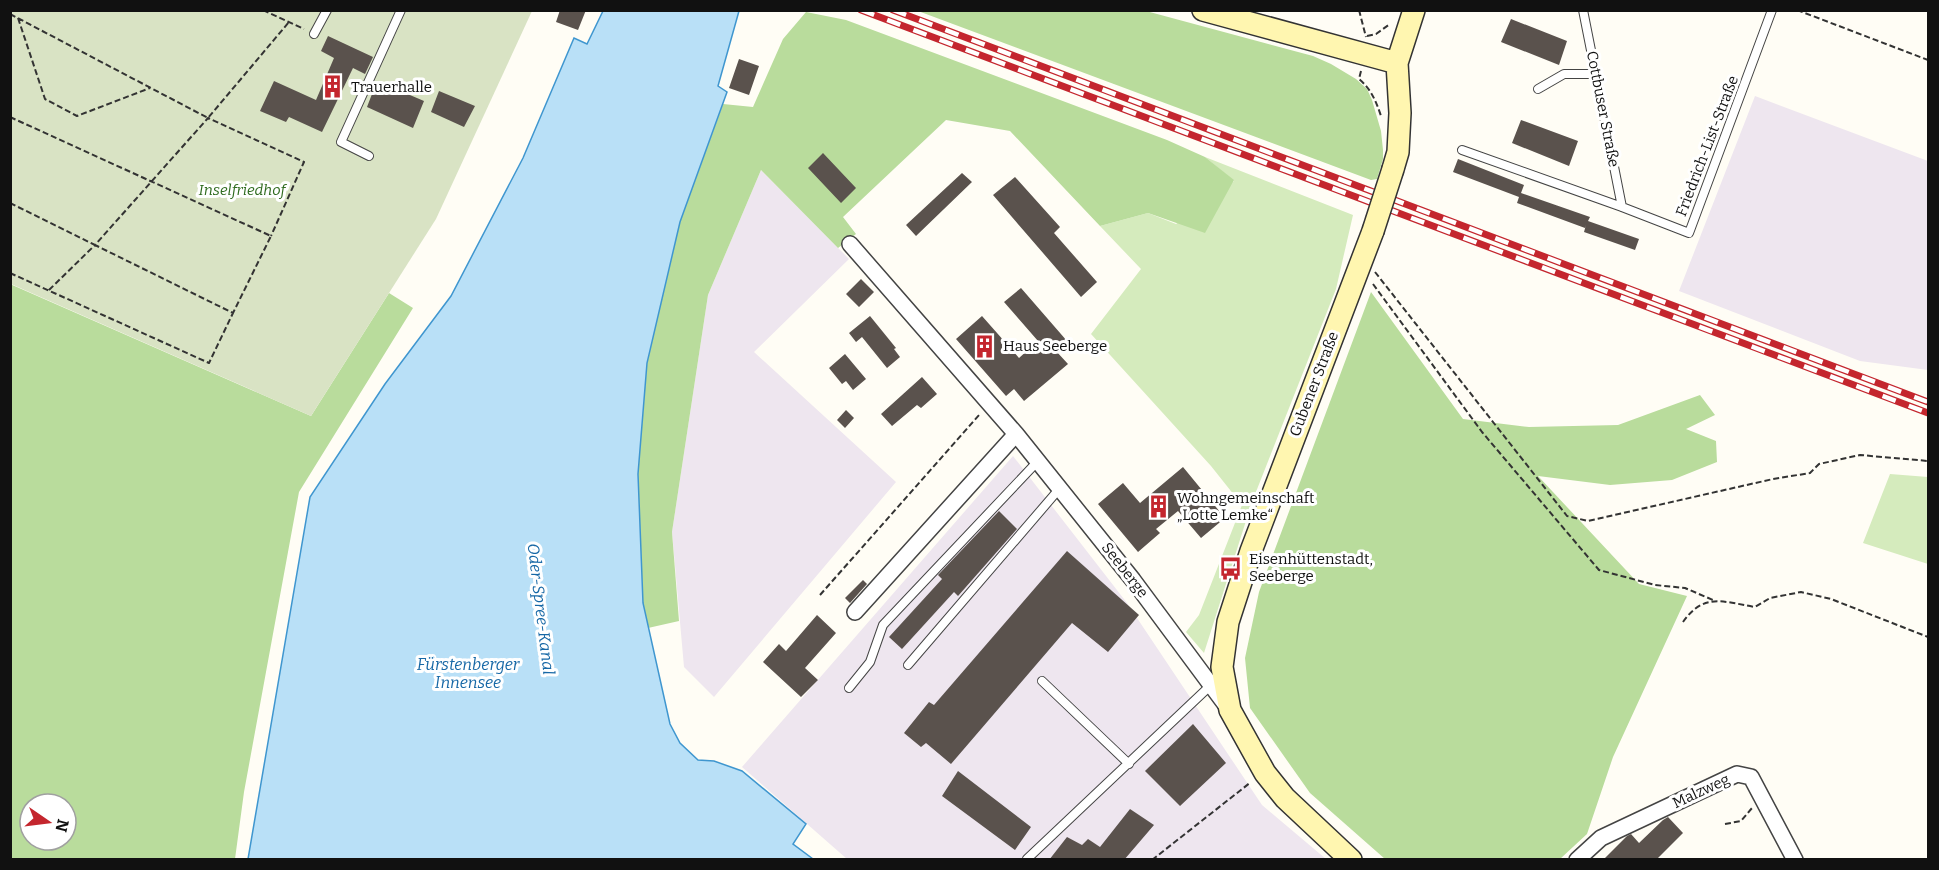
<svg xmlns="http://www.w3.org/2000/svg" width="1939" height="870" font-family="Bitter,serif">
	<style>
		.industrial { fill: #eee6ef }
		.green { fill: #d5ebbd }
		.forest { fill: #b9dc9c; fill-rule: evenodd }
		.cemetery { fill: #d9e3c4 }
		.water { fill: #b9e0f7; stroke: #3f96cf; stroke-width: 1.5 }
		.building { fill: #5a524d }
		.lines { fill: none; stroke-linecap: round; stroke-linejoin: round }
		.lane-casing { stroke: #444; stroke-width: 10 }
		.street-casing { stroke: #444; stroke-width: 18 }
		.secondary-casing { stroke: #333; stroke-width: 24 }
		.path { stroke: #333; stroke-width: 2; stroke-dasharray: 6 3; stroke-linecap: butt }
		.lane { stroke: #fff; stroke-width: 8 }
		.street { stroke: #fff; stroke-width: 15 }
		.secondary { stroke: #fff6b0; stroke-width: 21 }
		.rail-casing { stroke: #c4262e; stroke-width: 7 }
		.rail { stroke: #fff; stroke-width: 4.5; stroke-dasharray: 14; stroke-linecap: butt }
		.secondary-bridge-casing { stroke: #333; stroke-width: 24; stroke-linecap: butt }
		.secondary-bridge { stroke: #fff6b0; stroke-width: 21 }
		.labels { text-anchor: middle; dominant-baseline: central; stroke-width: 6; stroke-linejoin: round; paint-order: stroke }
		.poi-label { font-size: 15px; fill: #111; stroke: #fff; text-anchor: start }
		.street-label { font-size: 15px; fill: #111; stroke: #fff }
		.park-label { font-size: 15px; font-style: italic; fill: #2f6b1f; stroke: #fff }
		.water-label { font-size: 16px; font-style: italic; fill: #1768a6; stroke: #fff }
	</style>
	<rect width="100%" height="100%" fill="#fffdf5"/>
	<path class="industrial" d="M1755,96L1928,161V370L1860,361L1679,291Z
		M761,170L849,259L754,352L896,482L714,697L684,667L672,532L708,295Z
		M1013,456L1127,603L1262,805L1326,859H847L742,767Z"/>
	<path class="green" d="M1205,157L1353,215L1336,289L1252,502L1204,653L1186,632L1199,615L1242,505L1211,466L1091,334L1141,269L1100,226L1148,213L1176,224L1234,181Z
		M1890,474L1928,477V564L1863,543Z"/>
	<path class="forest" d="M918,11H1146L1313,56L1331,64L1356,79L1367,89L1372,100L1381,131L1383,150V159L1377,179L1371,180Z
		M806,12L846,20L1167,140L1205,157L1234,180L1205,233L1148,213L1100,226L1010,131L946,120L843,217L856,234L838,248L761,170L708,295L672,532L679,621L648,628L643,603L638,474L647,363L680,222L723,104L753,107L783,39Z
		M10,284L311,416L389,293L413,308L299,492L244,792L235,859H11ZM30,804H66V840H30Z
		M1371,292L1463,419L1529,427L1618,425L1700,395L1715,415L1686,429L1716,441L1717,462L1672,480L1610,485L1538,476L1639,584L1687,596L1613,757L1587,834L1560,859H1385L1310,793L1250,708L1245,658L1259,592Z"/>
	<path class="cemetery" d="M11,11H532L436,219L311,416L11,284Z"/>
	<path class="water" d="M603,11H739L718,86L727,92L680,222L647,363L638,474L643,603L670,724L680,743L698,760L714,761L742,771L806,824L793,844L813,859H248L310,497L385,384L451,296L523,158L574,38L587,44Z"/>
	<path class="building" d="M560,10H586L578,30L556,22Z
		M1511,19L1567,41L1559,65L1501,42Z
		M328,36L373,57L365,74L353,68L322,132L289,117L286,122L260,111L274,81L316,100L334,58L321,51Z
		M739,59L759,66L749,95L729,88Z
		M377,81L424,101L413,128L367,107Z
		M439,91L475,106L464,127L431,112Z
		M1521,120L1578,141L1569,166L1512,143Z
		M823,153L856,188L841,203L808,168Z
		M1458,159L1524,185L1521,193L1590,217L1588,221L1639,239L1635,250L1584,232L1586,225L1585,228L1517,203L1519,197L1453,172Z
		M962,173L972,182L916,236L906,225Z
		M1015,177L1060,227L1054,233L1097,282L1081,297L993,195Z
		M861,279L874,292L859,307L846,294Z
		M1021,288L1067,341L1056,351L1068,364L1024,401L1014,389L1006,396L956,339L982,316L1019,358L1038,341L1004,302Z
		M870,316L896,348L894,349L900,357L887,368L862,337L856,342L849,333Z
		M845,354L866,379L853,390L846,381L842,384L829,368Z
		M922,377L937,394L921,408L917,405L892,426L881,414Z
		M846,410L854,418L845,428L837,420Z
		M1183,467L1225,518L1201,538L1178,511L1156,529L1160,533L1138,552L1098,504L1123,483L1140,503Z
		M999,511L1017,529L958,596L954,592L902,649L889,637L942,579L938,575Z
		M1067,551L1139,615L1108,652L1072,623L951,764L926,743L921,747L904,733L929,702L934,705Z
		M863,580L867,584L850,603L845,598Z
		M817,615L836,633L805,668L818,680L801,697L763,662L779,644L786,651Z
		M1193,724L1226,763L1180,806L1145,771Z
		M958,771L1031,827L1015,850L942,796Z
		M1130,809L1154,825L1124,860H1049L1067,837L1082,845L1088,839L1100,847Z
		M1668,817L1683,833L1656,860H1603L1627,836L1631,834L1639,843L1663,820Z"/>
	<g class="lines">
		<defs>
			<path id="lane" d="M1583,10L1622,207
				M314,34L327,10
				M1538,89L1564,74H1596
				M1462,150L1622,207L1689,233L1772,10
				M369,156L341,142L401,10
				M908,665L1060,488
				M1042,681L1129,764
				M849,688L870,662L883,625L1038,461
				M1027,859L1211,685"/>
			<path id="street" d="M850,244L1016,434L1133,580L1228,708
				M855,612L1016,434
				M1577,860L1601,838L1737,774L1751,777L1795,860"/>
			<path id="secondary" d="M1203,10L1397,63
				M1393,169L1398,152L1400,113L1397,63L1414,10
				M1351,860L1285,798L1265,773L1230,710L1222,667L1228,622L1251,551L1373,231"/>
		</defs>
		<use href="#lane" class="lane-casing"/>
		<use href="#street" class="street-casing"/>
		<use href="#secondary" class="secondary-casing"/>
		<path class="path" d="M263,10L304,29
			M1359,10L1366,37
			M1797,10L1928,60
			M10,14L208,118L289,22
			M18,18L45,99L77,116L150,88
			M1367,36L1376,34L1390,24
			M1361,71L1359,79C1371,89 1376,101 1381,116
			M10,117L271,236L233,313L95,245L48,291
			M10,203L95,245L208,118L304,162L271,236
			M1375,272L1567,516L1588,521L1773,479L1810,473L1819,464L1860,455L1928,461
			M10,273L209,363L233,313
			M1373,284L1482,432L1599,570L1655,585L1685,588L1713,600
			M820,595L980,414
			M1683,622C1704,592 1724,602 1755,607L1770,598L1801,592L1831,599L1928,637
			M1725,824L1741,821L1752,808
			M1152,860L1251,782"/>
		<use href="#lane" class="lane"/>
		<use href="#street" class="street"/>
		<use href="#secondary" class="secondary"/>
		<defs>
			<path id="rail" d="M861,10L1928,413
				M893,10L1928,402"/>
		</defs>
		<use href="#rail" class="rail-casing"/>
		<use href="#rail" class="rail"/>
		<defs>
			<path id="secondary-bridge" d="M1373,231L1393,169"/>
		</defs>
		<use href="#secondary-bridge" class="secondary-bridge-casing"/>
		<use href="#secondary-bridge" class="secondary-bridge"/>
	</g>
	<defs>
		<symbol id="building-bare" viewBox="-9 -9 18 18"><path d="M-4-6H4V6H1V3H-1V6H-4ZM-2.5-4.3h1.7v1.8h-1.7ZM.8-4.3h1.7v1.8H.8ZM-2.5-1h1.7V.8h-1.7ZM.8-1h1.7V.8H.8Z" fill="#c4262e" stroke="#fff" stroke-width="2.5" paint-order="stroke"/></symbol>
		<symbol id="bus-bare" viewBox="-9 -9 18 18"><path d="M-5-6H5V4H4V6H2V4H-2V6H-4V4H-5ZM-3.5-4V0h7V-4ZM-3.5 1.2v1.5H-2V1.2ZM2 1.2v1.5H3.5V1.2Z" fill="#c4262e" stroke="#fff" stroke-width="2.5" paint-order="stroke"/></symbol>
	</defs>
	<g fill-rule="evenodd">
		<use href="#building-bare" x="316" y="70" width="33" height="33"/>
		<use href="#building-bare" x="968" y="330" width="33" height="33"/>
		<use href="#building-bare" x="1142" y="490" width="33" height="33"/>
		<use href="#bus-bare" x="1214" y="552" width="33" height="33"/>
	</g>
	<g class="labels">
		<g class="poi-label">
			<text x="351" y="87">Trauerhalle</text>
			<text x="1003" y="346">Haus Seeberge</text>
			<text x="1177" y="498">Wohngemeinschaft<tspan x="1177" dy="17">„Lotte Lemke“</tspan></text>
			<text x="1249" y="559">Eisenhüttenstadt,<tspan x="1249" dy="17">Seeberge</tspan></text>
		</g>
		<g class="street-label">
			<text transform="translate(1603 109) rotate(79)">Cottbuser Straße</text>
			<text transform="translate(1707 146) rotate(-69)">Friedrich-List-Straße</text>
			<text transform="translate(1314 384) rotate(-69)">Gubener Straße</text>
			<text transform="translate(1125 570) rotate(52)">Seeberge</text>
			<text transform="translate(1701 791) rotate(-25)">Malzweg</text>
		</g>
		<g class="park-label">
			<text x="242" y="190">Inselfriedhof</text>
		</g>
		<g class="water-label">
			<text transform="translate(541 609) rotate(83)">Oder-Spree-Kanal</text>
			<text x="468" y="664">Fürstenberger<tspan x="468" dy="18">Innensee</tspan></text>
		</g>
	</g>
	<rect width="1939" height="870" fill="none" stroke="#111111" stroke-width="24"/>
	<g transform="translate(48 822) rotate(104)"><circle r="28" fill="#ffffff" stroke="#a0a0a0" stroke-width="1.5"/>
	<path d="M0-4.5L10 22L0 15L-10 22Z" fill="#c4262e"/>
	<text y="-9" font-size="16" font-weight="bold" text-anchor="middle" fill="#111111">N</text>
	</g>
</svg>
